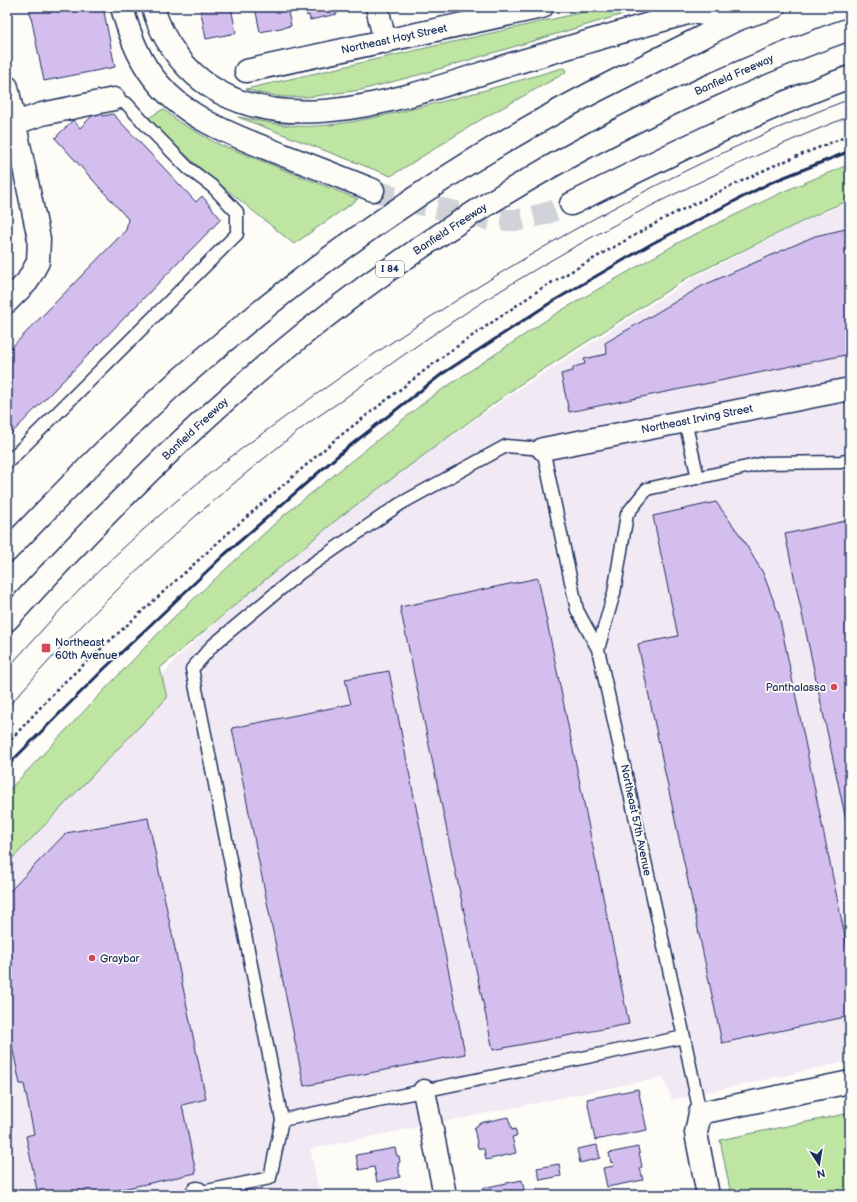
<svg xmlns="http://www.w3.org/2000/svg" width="857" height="1202" font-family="'Balsamiq Sans',sans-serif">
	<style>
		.built { fill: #f1e9f4 }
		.green { fill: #bee5a1; stroke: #6c8a80 }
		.building { fill: #d4beee; stroke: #1b2f5e }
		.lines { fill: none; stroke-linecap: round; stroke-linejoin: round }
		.highway-tunnel { stroke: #d0d3d8; stroke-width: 22; stroke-dasharray: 22 11; stroke-linecap: butt }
		.lane-casing { stroke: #1b2f5e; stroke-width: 15 }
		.street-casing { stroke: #1b2f5e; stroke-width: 25 }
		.highway-casing { stroke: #1b2f5e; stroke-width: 25 }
		.path { stroke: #1b2f5e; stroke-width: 2.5; stroke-dasharray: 3 3; stroke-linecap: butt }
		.lane { stroke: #fdfcf7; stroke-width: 12 }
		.street { stroke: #fdfcf7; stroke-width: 22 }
		.highway { stroke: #fdfcf7; stroke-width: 22 }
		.tram { stroke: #1b2f5e; stroke-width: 1 }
		.rail { stroke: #1b2f5e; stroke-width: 3 }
		.poi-dot { fill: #d1495b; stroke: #fdfcf7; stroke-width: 1.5 }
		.labels { text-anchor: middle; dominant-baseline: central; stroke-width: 3.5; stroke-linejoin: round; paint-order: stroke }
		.shield { fill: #fdfcf7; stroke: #5f6c8c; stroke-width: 1 }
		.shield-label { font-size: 10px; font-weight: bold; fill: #1b2f5e }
		.street-label { font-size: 11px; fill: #1b2f5e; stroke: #fdfcf7 }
		.poi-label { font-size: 11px; fill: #1b2f5e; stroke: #fdfcf7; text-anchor: start }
	</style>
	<rect width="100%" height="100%" fill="#fdfcf7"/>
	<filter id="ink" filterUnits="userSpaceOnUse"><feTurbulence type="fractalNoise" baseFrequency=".025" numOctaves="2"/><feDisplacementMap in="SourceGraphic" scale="8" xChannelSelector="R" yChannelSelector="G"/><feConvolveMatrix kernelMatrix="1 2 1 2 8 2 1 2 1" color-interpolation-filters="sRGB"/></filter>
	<g filter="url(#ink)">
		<path class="built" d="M850,202V1061L672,1100L663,1077L310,1149L320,1195H7V863L160,678L180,655L335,517L518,390L693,278L805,221Z"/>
		<path class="green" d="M606,7H647L422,74L361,90L307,97H282L259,93L246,89Z
			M562,68L566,69L565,73L482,119L391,176L238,117C257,120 276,125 295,126C331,128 366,119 400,112C455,99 508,84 562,68Z
			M163,109L179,122L216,143L358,199L294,244L200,168L147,119Z
			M850,164V200L828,209L689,277L519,385L340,517L160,668L167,698L7,864V792L172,619L283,516L431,397L557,313L683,240L787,190Z
			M850,1113V1195H731L720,1140Z"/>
		<path class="building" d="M29,7H103L115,67L44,81Z
			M200,7H231L236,33L206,39Z
			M255,7H287L291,26L260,32Z
			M305,7H338L335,8L337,14L310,20L309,15L307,16Z
			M98,110L103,116L113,114L196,202L202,196L221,219L7,438V352L126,230L128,219L55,138L73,120L80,128Z
			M850,228V354L569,412L561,374L573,371V367L585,364L584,359L607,354L605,343L702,286L815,236Z
			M716,502L740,535L763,573L779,615L850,961V1016L722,1043L638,644L678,636L653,516Z
			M850,520V839L785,534Z
			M538,578L629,1024L493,1050L400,607Z
			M389,671L465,1054L304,1086L232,728L351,704L345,679Z
			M148,818L206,1099L182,1105L196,1173L95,1195H38L26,1136L34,1134L24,1084H20L7,1021V894L66,833Z
			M638,1089L647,1130L595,1140L587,1099Z
			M508,1117L512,1130L515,1129L517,1136L512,1137L516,1153L486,1160L484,1149L478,1148L474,1128L480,1123Z
			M597,1145L600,1158L580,1163L577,1149Z
			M638,1147L642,1167L640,1168L643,1180L607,1187L603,1168L614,1166L613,1162L611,1163L609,1153Z
			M395,1148L397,1156H399L400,1162L398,1163L400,1177L377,1182L374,1167L359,1170L356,1155Z
			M559,1164L561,1176L540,1180L537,1168Z
			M522,1180L525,1195L534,1193L535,1195H484L482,1188Z
			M646,1191L647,1195H626Z"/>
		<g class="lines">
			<path class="highway-tunnel" d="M373,190L406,201L491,220H518L544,214L571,204"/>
			<defs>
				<path id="lane" d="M685,421L698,478
					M7,463L237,234V212L213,187L188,168L146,125L127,104L114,99
					M598,649L614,593L627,514L647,489L765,463L841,462L850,460
					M282,1120L192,669L212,646L301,572L400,504L506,446L543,449L577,610L598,649L684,1037L700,1113
					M197,1193L270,1178L282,1120L684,1037"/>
				<path id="street" d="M377,7L385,42
					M246,71L542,7
					M7,87L39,239L38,262L27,282L7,302
					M7,126L42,114L114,99
					M543,449L850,389
					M424,1091L445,1195
					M197,1193V1195
					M708,1195L696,1133L700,1113L850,1082"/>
				<path id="highway" d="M122,7C129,34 139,62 158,83C189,121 239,137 283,155C313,166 343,178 373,190
					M153,7C159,29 172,51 187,67C269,154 420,92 515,63C574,46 633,28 692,12L737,20
					M571,204C663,158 754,112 850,77
					M7,551C63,492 119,434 179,380C314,261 462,157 623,77C648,64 674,51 700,38C712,32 725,25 738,19C750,15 762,11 774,7
					M7,620C90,528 177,440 272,360C403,250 549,159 705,88C752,67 800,46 850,29"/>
			</defs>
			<use href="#lane" class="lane-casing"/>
			<use href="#street" class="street-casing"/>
			<use href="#highway" class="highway-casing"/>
			<path class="path" d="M7,744L59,687L226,535L336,439L446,354L542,288L665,218L773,166L850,135"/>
			<use href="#lane" class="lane"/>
			<use href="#street" class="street"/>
			<use href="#highway" class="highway"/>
			<path class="tram" d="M7,669C27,647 46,625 66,604C107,561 153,520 199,482C227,459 256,438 285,417C346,372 409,330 473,290C593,215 718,149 850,99
				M7,708C58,649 113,592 170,539C214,499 260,461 306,425C318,416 329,409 341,401C374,376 408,351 443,328C570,242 708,173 850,116"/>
			<path class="rail" d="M7,766L105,668L224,555L342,452L442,374L550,303L653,243L772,182L850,151"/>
		</g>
	</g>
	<g class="poi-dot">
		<rect x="41" y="643" width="10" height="10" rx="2"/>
		<circle cx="834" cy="687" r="4"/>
		<circle cx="92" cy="958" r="4"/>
	</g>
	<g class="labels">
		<rect class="shield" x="376" y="261" width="28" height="16" rx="3"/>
		<g class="shield-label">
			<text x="390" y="269">I 84</text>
		</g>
		<g class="street-label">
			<text transform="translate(394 39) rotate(-12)">Northeast Hoyt Street</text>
			<text transform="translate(734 75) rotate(-24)">Banfield Freeway</text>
			<text transform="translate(450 229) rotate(-33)">Banfield Freeway</text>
			<text transform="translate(697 419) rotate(-11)">Northeast Irving Street</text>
			<text transform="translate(195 429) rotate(-43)">Banfield Freeway</text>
			<text transform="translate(636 820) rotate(78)">Northeast 57th Avenue</text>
		</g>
		<g class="poi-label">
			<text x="55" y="642">Northeast<tspan x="55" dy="13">60th Avenue</tspan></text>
			<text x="826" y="687" text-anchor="end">Panthalassa</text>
			<text x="100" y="958">Graybar</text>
		</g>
	</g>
	<rect width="857" height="1202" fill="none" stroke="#fdfcf7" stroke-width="24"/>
	<rect x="12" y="12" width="833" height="1178" fill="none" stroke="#1b2f5e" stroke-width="1.5" filter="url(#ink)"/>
	<g transform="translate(819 1164) rotate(168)" stroke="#fdfcf7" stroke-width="3" paint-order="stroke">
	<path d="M0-3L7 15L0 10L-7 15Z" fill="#1b2f5e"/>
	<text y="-6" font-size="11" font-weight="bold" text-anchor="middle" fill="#1b2f5e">N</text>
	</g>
</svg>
